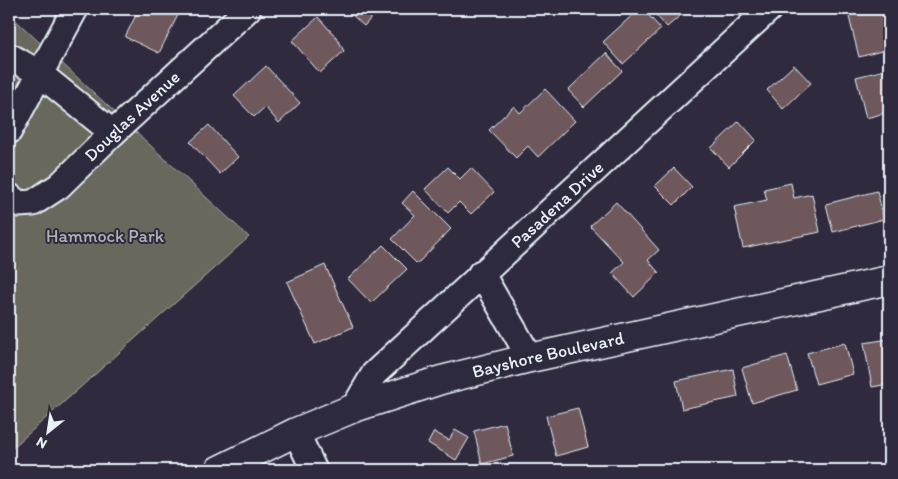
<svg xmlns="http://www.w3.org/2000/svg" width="898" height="479" font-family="Itim,sans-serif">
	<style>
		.green { fill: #67695b; stroke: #a8adaa }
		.building { fill: #6e595c; stroke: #e8f1f8 }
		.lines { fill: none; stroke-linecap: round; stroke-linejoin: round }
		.minor-casing { stroke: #e8f1f8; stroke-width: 29 }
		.major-casing { stroke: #e8f1f8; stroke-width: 31 }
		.minor { stroke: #2f2a3d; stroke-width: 25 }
		.major { stroke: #2f2a3d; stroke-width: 28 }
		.labels { text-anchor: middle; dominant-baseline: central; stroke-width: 4; stroke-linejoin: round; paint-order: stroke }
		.street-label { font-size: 18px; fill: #e8f1f8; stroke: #2f2a3d }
		.park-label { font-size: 18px; fill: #aeb4b1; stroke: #2f2a3d }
	</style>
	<rect width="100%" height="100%" fill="#2f2a3d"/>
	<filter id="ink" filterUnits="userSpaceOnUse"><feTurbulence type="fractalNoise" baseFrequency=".02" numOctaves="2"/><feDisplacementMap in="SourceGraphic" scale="10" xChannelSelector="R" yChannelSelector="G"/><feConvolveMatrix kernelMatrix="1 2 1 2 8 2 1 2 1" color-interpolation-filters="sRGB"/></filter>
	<g filter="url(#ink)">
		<path class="green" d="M9,14L249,237L9,451Z"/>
		<path class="building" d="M139,9H169L179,13L159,53L125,37Z
			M346,9H368L374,15L364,26Z
			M639,9H643L661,29L623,64L603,42Z
			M650,9H688L667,27Z
			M847,9H881L889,41V49L859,57Z
			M318,17L337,38L344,51L320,73L292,41Z
			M606,53L622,71L584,107L568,90Z
			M794,65L811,83L783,109L767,90Z
			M266,66L300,103L279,123L265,107L254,117L234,96Z
			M889,69V112L866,118L856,77Z
			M545,89L575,121L538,157L528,146L516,158L489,130L514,106L520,113Z
			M739,121L756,140L729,167L711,148Z
			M209,125L238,157L220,174L190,142Z
			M448,167L460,179L471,168L494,192L471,214L459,202L448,213L425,189Z
			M674,168L692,187L674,205L655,186Z
			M791,183L794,198L812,194L820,232L743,248L734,207L767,200L764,189Z
			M413,191L451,229L417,264L392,239L415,215L402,203Z
			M877,191L884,219L833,232L826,204Z
			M616,202L659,250L648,260L659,273L634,297L612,273L624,262L590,226Z
			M383,245L407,269L371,303L348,279Z
			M325,265L353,327L315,344L287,282Z
			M889,339V384L872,387L864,343Z
			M845,343L853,374L816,384L807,353Z
			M787,355L797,390L752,403L742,368Z
			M733,369L738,397L682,409L676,381Z
			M578,408L588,447L556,456L546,416Z
			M505,423L513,456L482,464L474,431Z
			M455,430L469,438L456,460L428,443L434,432L449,440Z"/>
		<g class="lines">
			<defs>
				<g id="minor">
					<path d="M9,56L39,73L113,133"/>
					<path d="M9,131L75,9"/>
					<path id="s1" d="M9,196L19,204L33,203L59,186L113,133L248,9"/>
					<path d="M481,273L530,358"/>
					<path id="s2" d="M354,408L374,374L769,9"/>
					<path d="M296,432L314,470"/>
				</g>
				<g id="major">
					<path id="s3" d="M219,470L296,432L354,408L441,380L530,358L889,280"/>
				</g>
			</defs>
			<use href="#minor" class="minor-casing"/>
			<use href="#major" class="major-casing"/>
			<use href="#minor" class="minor"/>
			<use href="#major" class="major"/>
		</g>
	</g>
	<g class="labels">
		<g class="street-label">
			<text stroke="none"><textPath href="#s1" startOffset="159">Douglas Avenue</textPath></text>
			<text stroke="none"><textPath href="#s2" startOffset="289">Pasadena Drive</textPath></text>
			<text stroke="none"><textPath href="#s3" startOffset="350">Bayshore Boulevard</textPath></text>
		</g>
		<g class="park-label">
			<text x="105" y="236">Hammock Park</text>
		</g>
	</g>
	<rect width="898" height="479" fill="none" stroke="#2f2a3d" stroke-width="30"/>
	<rect x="15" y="15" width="868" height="449" fill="none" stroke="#e8f1f8" stroke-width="2" filter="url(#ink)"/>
	<g transform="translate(48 432) rotate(210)" stroke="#2f2a3d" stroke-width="4" paint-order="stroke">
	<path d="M0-4L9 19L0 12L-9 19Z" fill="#e8f1f8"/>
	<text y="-8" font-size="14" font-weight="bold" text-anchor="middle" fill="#e8f1f8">N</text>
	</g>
</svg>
